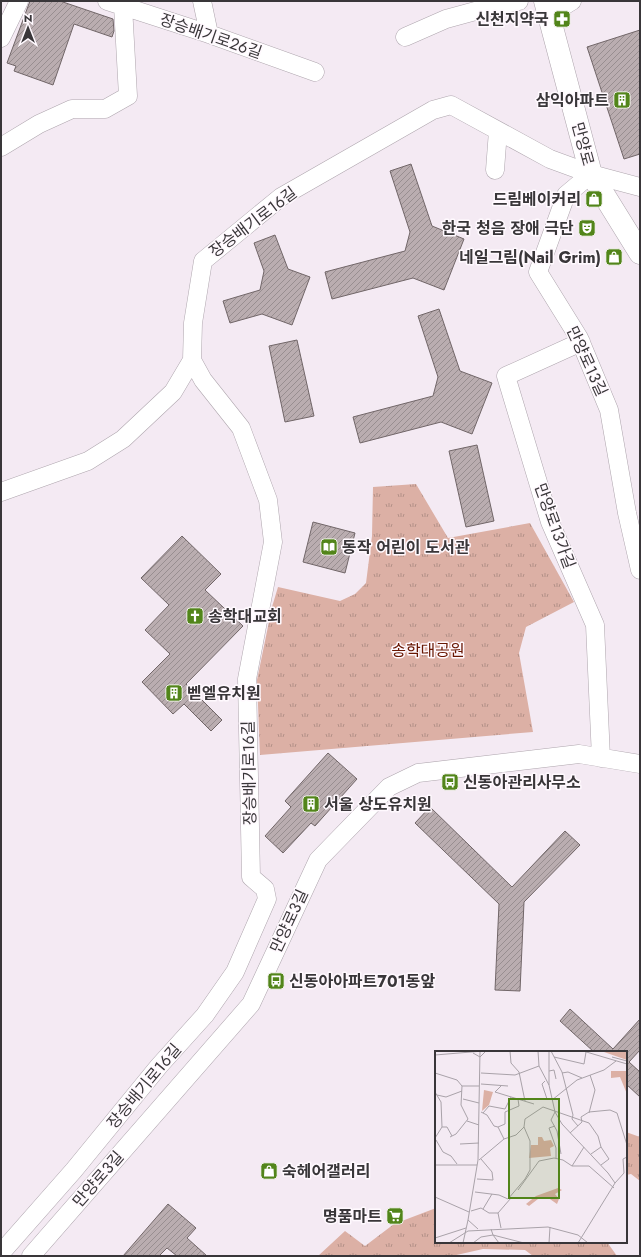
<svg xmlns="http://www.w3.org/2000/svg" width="641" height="1257" font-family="Jost,'Noto Sans KR',sans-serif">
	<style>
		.park { fill: url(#park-tufts) }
		.building { fill: url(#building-hatch); stroke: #716668 }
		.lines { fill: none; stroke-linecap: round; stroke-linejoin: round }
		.minor-casing { stroke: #aea5ad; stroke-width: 19 }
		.tertiary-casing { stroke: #aea5ad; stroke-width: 23 }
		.minor { stroke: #fff; stroke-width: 18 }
		.tertiary { stroke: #fff; stroke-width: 22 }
		.labels { text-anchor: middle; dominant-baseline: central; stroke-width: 3; stroke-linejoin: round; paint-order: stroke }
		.poi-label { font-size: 16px; font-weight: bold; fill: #393639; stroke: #fff9fe; text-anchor: start }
		.street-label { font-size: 16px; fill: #393639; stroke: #fff9fe }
		.park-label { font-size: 16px; fill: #681601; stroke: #fff9fe }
		.inset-road { fill: none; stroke: #a9a2a9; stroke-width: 1 }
		.view { fill: #52851a; fill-opacity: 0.15; stroke: #52851a; stroke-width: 2 }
		.inset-edge { fill: none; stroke: #393639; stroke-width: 2 }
	</style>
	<defs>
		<pattern id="park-tufts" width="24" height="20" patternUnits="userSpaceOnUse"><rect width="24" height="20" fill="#dcb0a5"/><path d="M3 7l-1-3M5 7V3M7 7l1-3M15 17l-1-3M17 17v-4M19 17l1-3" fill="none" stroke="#b39087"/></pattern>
		<pattern id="building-hatch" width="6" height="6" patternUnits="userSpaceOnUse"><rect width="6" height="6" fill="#baadb0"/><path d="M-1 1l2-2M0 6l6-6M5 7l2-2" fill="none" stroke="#988e90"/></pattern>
	</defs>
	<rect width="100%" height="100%" fill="#f4eaf3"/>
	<path class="park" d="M416,484L448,538L530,523L574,602L526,627L519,653L533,732L260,755L257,680L272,607L278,587L340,601L355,594L366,583L372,536L373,487Z
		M626,1132L640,1137V1181L631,1174L626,1175Z
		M436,1208V1242H607L617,1256H533L525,1250L483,1249L452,1256H318L345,1231L365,1246L394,1224Z"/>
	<path class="building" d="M30,1H60L113,19L114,31L112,37L74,24L53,85L14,71L16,66L7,63Z
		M640,30V154L624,159L587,47Z
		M411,164L432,226L464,239L444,290L413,278L332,299L325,272L405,251L410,232L390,171Z
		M275,235L288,269L310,277L292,325L262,314L230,323L223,301L260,290L264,271L254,243Z
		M439,309L460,371L492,383L472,434L441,422L360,443L353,417L433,396L438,377L418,316Z
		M297,340L314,416L285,422L269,346Z
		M477,445L494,521L466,527L449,451Z
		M313,522L355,533L345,573L303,562Z
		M182,536L221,574L205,590L243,626L186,684L222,720L211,731L184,704L173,714L142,682L170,654L145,630L169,605L141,578Z
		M328,753L357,779L315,826L311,823L283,853L265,836L291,807L285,801Z
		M430,807L512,887L565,831L580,845L524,902L520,991L495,990L499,904L415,823Z
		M570,1009L613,1049L640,1019V1050L629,1062L640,1072V1097L626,1084V1052H594L560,1021Z
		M168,1204L196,1228L187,1238L207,1256H177L167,1248L159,1256H123Z"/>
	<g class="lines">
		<defs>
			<path id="minor" d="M107,1L209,34L315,72
				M202,1L209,34
				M549,15L572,1
				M405,37L446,19L490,7L519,1
				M1,38L19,1
				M1,147L39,124L72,109H105L128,96L123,6
				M495,170L498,131
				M591,174L566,195L538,272L579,338L609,410L627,513L640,570
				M581,342L506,376L550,522L595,625L601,758
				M1,492L88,461L123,439L173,392L192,360
				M1,1253L74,1170L159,1066L205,1015L235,972L267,899L265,889L251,877L247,679L273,542L268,500L241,428L203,380L192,360L193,323L203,261L281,197L433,110L451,105L550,159L591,174L640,187
				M31,1256L251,1004L318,860L389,787L418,773L579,754L640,764"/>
			<path id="tertiary" d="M545,1L591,174L640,253"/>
		</defs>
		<use href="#minor" class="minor-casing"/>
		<use href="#tertiary" class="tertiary-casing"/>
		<use href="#minor" class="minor"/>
		<use href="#tertiary" class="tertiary"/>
	</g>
	<defs>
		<symbol id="pharmacy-square" viewBox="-11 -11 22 22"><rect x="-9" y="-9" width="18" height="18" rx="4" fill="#52851a" stroke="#fff9fe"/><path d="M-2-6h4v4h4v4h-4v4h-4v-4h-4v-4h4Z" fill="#fff"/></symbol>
		<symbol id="building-square" viewBox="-11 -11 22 22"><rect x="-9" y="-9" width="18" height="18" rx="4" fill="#52851a" stroke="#fff9fe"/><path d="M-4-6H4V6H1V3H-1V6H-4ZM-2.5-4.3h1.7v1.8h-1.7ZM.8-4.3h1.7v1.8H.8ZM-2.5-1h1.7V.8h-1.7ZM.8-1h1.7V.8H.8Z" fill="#fff"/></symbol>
		<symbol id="shop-square" viewBox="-11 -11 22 22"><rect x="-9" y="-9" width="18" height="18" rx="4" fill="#52851a" stroke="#fff9fe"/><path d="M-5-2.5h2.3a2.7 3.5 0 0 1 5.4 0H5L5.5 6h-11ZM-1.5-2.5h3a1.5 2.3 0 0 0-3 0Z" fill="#fff"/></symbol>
		<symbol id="theatre-square" viewBox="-11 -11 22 22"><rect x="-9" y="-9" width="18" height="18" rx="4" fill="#52851a" stroke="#fff9fe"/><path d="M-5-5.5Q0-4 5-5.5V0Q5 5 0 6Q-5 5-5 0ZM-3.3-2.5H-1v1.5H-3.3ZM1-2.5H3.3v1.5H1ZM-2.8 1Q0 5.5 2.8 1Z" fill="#fff"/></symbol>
		<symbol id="library-square" viewBox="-11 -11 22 22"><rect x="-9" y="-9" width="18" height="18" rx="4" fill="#52851a" stroke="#fff9fe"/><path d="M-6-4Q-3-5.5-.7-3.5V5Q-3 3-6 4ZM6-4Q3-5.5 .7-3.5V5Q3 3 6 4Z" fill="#fff"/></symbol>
		<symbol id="church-square" viewBox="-11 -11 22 22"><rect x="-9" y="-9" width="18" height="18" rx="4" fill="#52851a" stroke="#fff9fe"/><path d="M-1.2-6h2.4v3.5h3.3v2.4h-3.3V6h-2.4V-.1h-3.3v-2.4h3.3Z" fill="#fff"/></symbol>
		<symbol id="bus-square" viewBox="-11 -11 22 22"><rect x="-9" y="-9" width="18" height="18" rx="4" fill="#52851a" stroke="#fff9fe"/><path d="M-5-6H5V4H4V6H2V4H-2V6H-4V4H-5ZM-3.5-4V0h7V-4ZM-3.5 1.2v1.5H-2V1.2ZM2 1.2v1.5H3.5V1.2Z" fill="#fff"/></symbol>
		<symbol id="supermarket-square" viewBox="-11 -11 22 22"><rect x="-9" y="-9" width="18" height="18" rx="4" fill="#52851a" stroke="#fff9fe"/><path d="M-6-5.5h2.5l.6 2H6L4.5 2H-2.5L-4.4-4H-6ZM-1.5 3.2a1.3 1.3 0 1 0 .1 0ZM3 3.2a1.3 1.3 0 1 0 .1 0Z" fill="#fff"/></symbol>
	</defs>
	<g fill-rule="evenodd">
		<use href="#pharmacy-square" x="552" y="9" width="20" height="20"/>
		<use href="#building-square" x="612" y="90" width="20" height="20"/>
		<use href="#shop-square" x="584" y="189" width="20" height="20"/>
		<use href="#theatre-square" x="577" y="218" width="20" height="20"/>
		<use href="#shop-square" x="604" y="247" width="20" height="20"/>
		<use href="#library-square" x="319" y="537" width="20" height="20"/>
		<use href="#church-square" x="185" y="606" width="20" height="20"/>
		<use href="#building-square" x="164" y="683" width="20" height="20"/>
		<use href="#bus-square" x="440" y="772" width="20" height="20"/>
		<use href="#building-square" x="301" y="794" width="20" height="20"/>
		<use href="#bus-square" x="266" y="971" width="20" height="20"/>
		<use href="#shop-square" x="259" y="1161" width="20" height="20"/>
		<use href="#supermarket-square" x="385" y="1206" width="20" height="20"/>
	</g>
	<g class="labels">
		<g class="poi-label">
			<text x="549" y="19" text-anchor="end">신천지약국</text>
			<text x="609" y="100" text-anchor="end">삼익아파트</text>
			<text x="581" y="199" text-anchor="end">드림베이커리</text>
			<text x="574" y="228" text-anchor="end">한국 청음 장애 극단</text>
			<text x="601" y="257" text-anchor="end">네일그림(Nail Grim)</text>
			<text x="342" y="547">동작 어린이 도서관</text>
			<text x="208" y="616">송학대교회</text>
			<text x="187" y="693">벧엘유치원</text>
			<text x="463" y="782">신동아관리사무소</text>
			<text x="324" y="804">서울 상도유치원</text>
			<text x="289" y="981">신동아아파트701동앞</text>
			<text x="282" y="1171">숙헤어갤러리</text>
			<text x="382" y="1216" text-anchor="end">명품마트</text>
		</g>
		<g class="street-label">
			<text transform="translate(211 36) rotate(19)">장승배기로26길</text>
			<text transform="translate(583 144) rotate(75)">만양로</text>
			<text transform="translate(253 222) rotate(-37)">장승배기로16길</text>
			<text transform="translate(587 361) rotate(65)">만양로13길</text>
			<text transform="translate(555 526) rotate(70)">만양로13가길</text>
			<text transform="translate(249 773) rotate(-91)">장승배기로16길</text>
			<text transform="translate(289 921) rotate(-65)">만양로3길</text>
			<text transform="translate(144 1086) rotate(-50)">장승배기로16길</text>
			<text transform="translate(98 1179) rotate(-49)">만양로3길</text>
		</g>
		<g class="park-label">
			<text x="428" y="650">송학대공원</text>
		</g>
	</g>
	<g transform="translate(435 1051)">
		<rect width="192" height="192" fill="#f4eaf3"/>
		<path d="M176,20H192V43L185,26L176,27Z" fill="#dcb0a5"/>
		<path d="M168,0H192V9L169,1ZM103,86H107L109,90L116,89L119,95L115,97L116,105L94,107L96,94H103ZM123,137L127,139L120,143L124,148L122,153L112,146L103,148L94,155L91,153L101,145Z" fill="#dcb0a5"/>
		<path d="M49,39L58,41L54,54L47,60Z" fill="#dcb0a5"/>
		<path class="inset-road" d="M75,0L76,12L84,21L90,50M103,0L104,15L114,34M114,0V34L120,61L127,73L173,122L180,132L143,192M116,0L127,21L138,64L137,68L143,75M148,0L192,13M38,2L45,6L50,1M0,4L48,0M119,6L149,13L151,1M177,6L192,10M114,20L119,19L121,28M0,22L22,29L27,35L26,54L33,68L21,83L15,86M46,22L80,24L104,15M127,22L133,21L147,27M110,30L107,33L112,48M46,33L73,35M27,35H44M66,35L60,41L99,53M0,41L6,51L7,76L0,87M2,44L11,46L27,40M28,48L44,52M117,49L142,29L169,19L181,10M46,61L52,64L59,75L63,76L70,73V61L84,55L83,48M120,61L116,69L122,80L126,103M48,62L54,55L70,58L76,46M154,62L160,39L155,24M32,70L44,74M120,75L114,77L121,97V107M7,76H12L17,85M63,76L69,88M135,82L147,71L146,66L154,61L175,59L182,62L192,94M1,89L8,101L16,105L22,113M0,90V114H42M25,93L44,92M166,96L174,108L166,114M44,109L69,88L81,84L89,76M137,115L149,96M42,128L58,129L57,121L46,108M180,132L189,122L188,108L192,106M83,139L104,110L119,107L128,109L137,115H154L179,137M40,141L64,144L73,148L90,128L95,119V90L89,76L90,68L108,56L154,72L163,85L166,96L156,103M0,146L34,161M48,158L57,143M36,160L46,157L54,162H63M33,169L43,109L45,0M33,169L43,178M66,177L63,162L76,147M56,178L58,184L89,192M0,187L31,177M14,192L33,180L113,176L143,184L153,192M28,192L33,169M38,192L46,186L58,184L64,192M114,192L115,176"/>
		<path class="view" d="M74,48H124V147H74Z"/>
		<rect width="192" height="192" class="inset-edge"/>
	</g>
	<rect width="641" height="1257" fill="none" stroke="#393639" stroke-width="4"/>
	<g transform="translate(28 28)" stroke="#fff9fe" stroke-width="3" paint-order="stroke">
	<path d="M0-3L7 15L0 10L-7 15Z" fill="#393639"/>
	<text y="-6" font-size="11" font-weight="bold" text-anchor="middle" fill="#393639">N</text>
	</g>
</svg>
